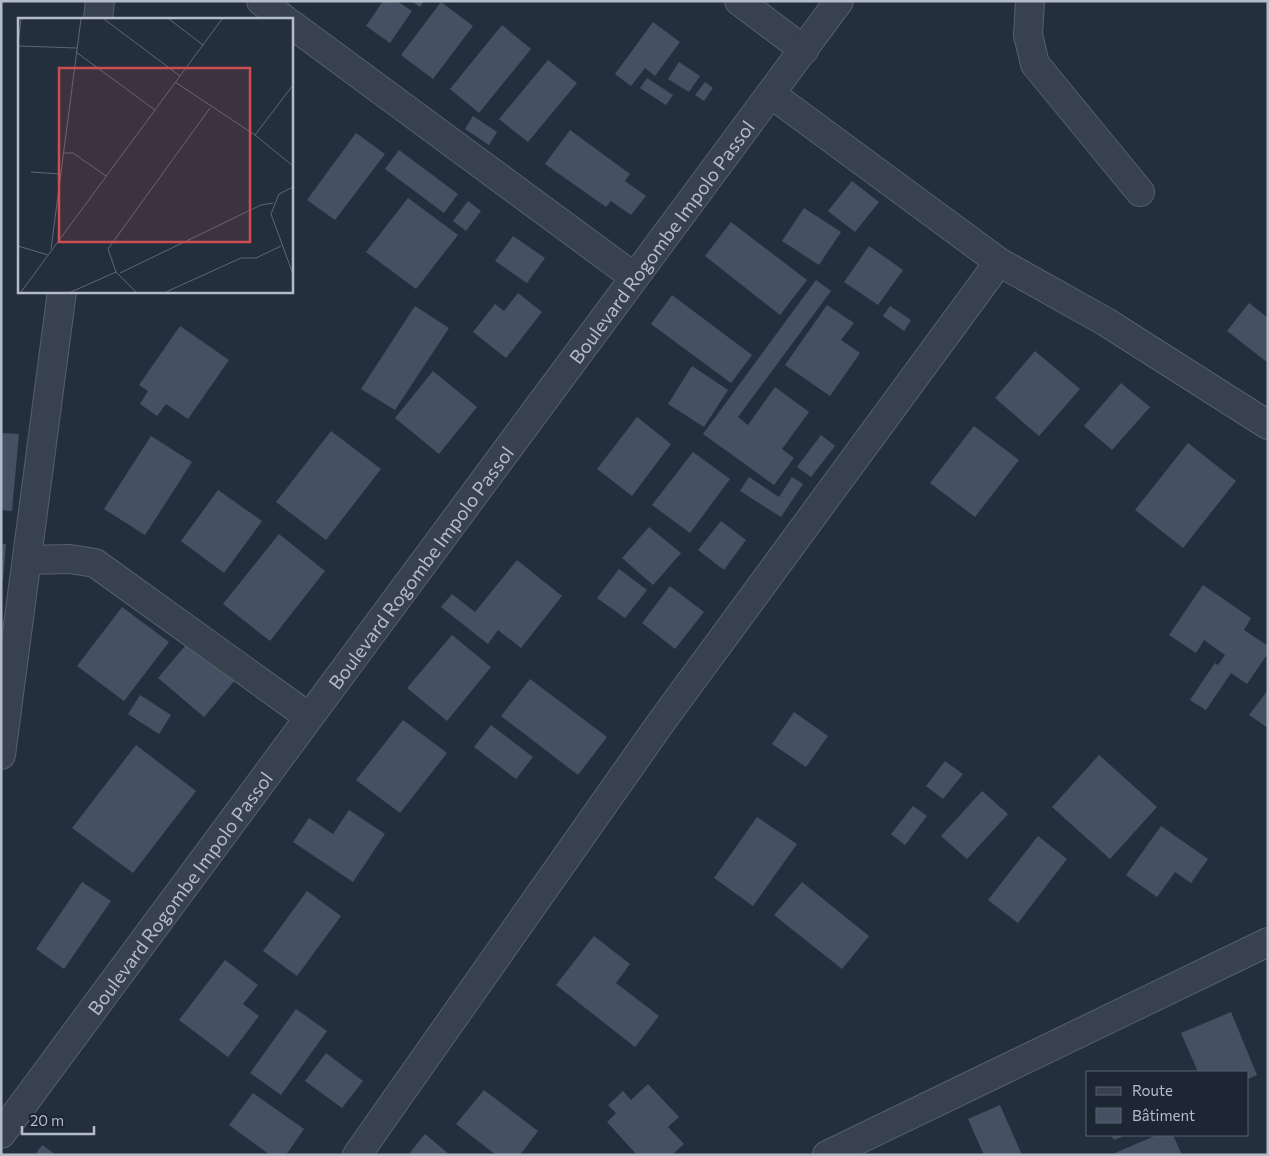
<svg xmlns="http://www.w3.org/2000/svg" width="1269" height="1156" font-family="Commissioner,sans-serif">
	<style>
		.building { fill: #455162 }
		.lines { fill: none; stroke-linecap: round; stroke-linejoin: round }
		.minor-casing { stroke: #565f6c; stroke-width: 30 }
		.minor { stroke: #38414e; stroke-width: 28 }
		.labels { text-anchor: middle; dominant-baseline: central; stroke-width: 4; stroke-linejoin: round; paint-order: stroke }
		.street-label { font-size: 19px; fill: #b4bcc9; stroke: #1d2633 }
		.inset-road { fill: none; stroke: #5e6776; stroke-width: 1 }
		.view { fill: #ce4d50; fill-opacity: 0.15; stroke: #ce4d50; stroke-width: 2.5 }
		.inset-edge { fill: none; stroke: #b4bcc9; stroke-width: 2.5 }
	</style>
	<rect width="100%" height="100%" fill="#242f3e"/>
	<path class="building" d="M383,1H397L412,11L390,43L366,26Z
		M411,1H424L420,7Z
		M441,2L473,26L433,79L401,55Z
		M653,22L680,42L655,76L645,68L631,86L615,74Z
		M502,25L531,49L479,113L450,89Z
		M548,60L577,83L528,142L499,119Z
		M679,62L700,76L689,92L668,79Z
		M647,78L673,95L666,105L640,88Z
		M705,82L713,88L704,101L695,95Z
		M473,116L497,132L489,145L465,129Z
		M570,130L630,174L625,181L646,196L631,215L611,201L606,207L545,164Z
		M356,133L385,154L335,220L307,200Z
		M399,150L458,194L444,213L385,169Z
		M852,181L879,202L855,232L828,211Z
		M408,198L458,235L416,289L366,252Z
		M468,201L481,211L466,231L453,221Z
		M804,208L841,232L819,265L782,241Z
		M731,222L807,280L780,315L705,256Z
		M513,236L545,258L527,283L495,261Z
		M869,246L903,270L878,305L844,282Z
		M816,280L831,291L738,417L748,425L775,387L809,412L782,449L794,458L774,485L703,434Z
		M518,293L542,312L506,358L473,332L495,304L504,311Z
		M672,295L752,355L731,383L651,324Z
		M1249,303L1268,318V363L1227,331Z
		M827,305L854,323L841,340L860,353L830,396L785,365Z
		M415,306L449,328L395,410L361,389Z
		M890,306L911,320L904,331L883,316Z
		M180,326L229,360L188,419L166,404L157,416L140,404L148,391L139,385Z
		M1035,351L1080,389L1039,436L995,398Z
		M692,366L728,390L704,427L668,404Z
		M433,371L477,407L439,454L395,418Z
		M1121,383L1150,407L1112,450L1084,426Z
		M637,417L671,444L632,496L597,469Z
		M974,426L1019,460L975,517L930,483Z
		M331,431L381,469L326,540L276,502Z
		M1,433L19,434L12,511L1,510Z
		M821,435L835,446L811,477L797,467Z
		M151,436L192,462L145,535L104,509Z
		M1188,443L1236,481L1183,548L1135,510Z
		M693,452L730,479L690,533L652,505Z
		M749,477L779,497L792,477L803,484L781,517L740,491Z
		M218,490L262,521L224,573L181,541Z
		M721,521L746,540L724,570L698,550Z
		M649,527L681,553L653,585L622,558Z
		M279,534L325,571L270,641L223,604Z
		M1,544H6L3,581L1,580Z
		M517,560L562,596L521,648L498,630L488,644L441,607L452,594L475,612Z
		M619,569L647,590L625,618L597,598Z
		M1203,585L1251,618L1244,630L1268,646V653L1247,684L1231,673L1206,710L1190,700L1215,663L1218,665L1225,655L1204,640L1196,653L1169,635Z
		M670,586L704,612L675,649L642,623Z
		M122,607L169,642L124,701L77,666Z
		M452,635L491,667L447,721L407,688Z
		M190,640L236,679L204,717L158,678Z
		M530,679L607,737L578,775L501,716Z
		M1268,690V728L1249,715Z
		M140,695L171,715L159,734L128,714Z
		M794,712L828,736L806,767L772,744Z
		M403,720L447,753L400,813L356,780Z
		M491,725L533,757L516,779L474,747Z
		M136,745L196,791L133,873L72,828Z
		M1099,755L1157,807L1110,859L1052,807Z
		M945,761L963,774L943,799L926,786Z
		M982,791L1008,814L967,859L941,836Z
		M913,806L927,816L905,845L891,834Z
		M349,810L385,834L353,882L293,842L309,818L333,834Z
		M757,817L797,844L753,906L714,878Z
		M1161,826L1208,859L1191,883L1175,872L1157,897L1126,875Z
		M1038,836L1067,859L1018,923L988,900Z
		M82,882L111,901L64,969L36,949Z
		M802,882L869,936L842,969L774,915Z
		M307,891L341,916L297,976L263,951Z
		M594,936L630,964L616,983L659,1016L635,1047L556,985Z
		M225,960L258,985L243,1004L259,1016L228,1057L179,1020Z
		M296,1009L327,1031L281,1095L250,1073Z
		M1231,1012L1257,1075L1248,1079V1072H1198L1181,1033Z
		M326,1053L363,1081L342,1108L305,1081Z
		M648,1084L679,1117L668,1127L684,1144L672,1155H637L607,1122L616,1113L608,1105L623,1091L631,1100Z
		M484,1090L538,1131L520,1155H496L456,1124Z
		M253,1093L304,1129L286,1155H270L229,1125Z
		M1000,1105L1022,1155H984L968,1119Z
		M425,1134L450,1155H408Z
		M1111,1135H1126L1114,1140Z
		M1157,1135H1173L1182,1155H1110Z
		M42,1145L56,1155H35Z"/>
	<g class="lines">
		<defs>
			<g id="minor">
				<path d="M261,1L284,19"/>
				<path d="M739,1L804,50"/>
				<path d="M1030,1L1028,35L1035,64L1140,192"/>
				<path d="M98,19L100,1"/>
				<path d="M291,24L634,277"/>
				<path d="M771,94L999,262L1106,322L1268,425"/>
				<path d="M27,560L70,559L95,563L309,717"/>
				<path d="M1,755L62,291"/>
				<path id="s1" d="M1,1134L839,1"/>
				<path d="M357,1155L662,721L999,262"/>
				<path d="M827,1155L1268,942"/>
			</g>
		</defs>
		<use href="#minor" class="minor-casing"/>
		<use href="#minor" class="minor"/>
	</g>
	<g class="labels">
		<g class="street-label">
			<text stroke="none"><textPath href="#s1" startOffset="1110">Boulevard Rogombe Impolo Passol</textPath></text>
			<text stroke="none"><textPath href="#s1" startOffset="705">Boulevard Rogombe Impolo Passol</textPath></text>
			<text stroke="none"><textPath href="#s1" startOffset="300">Boulevard Rogombe Impolo Passol</textPath></text>
		</g>
	</g>
	<g transform="translate(18 18)">
		<rect width="275" height="275" fill="#242f3e"/>
		<path class="inset-road" d="M86,1L162,58M151,1L185,27M0,27L3,1M0,28L59,30M58,34L137,92M157,64L237,117L275,148M237,117L275,67M45,135H55L88,158M13,154L42,156M275,169L261,176L253,196L275,256M0,228L30,237M33,231L63,1M98,254L90,231L192,90M102,255L243,187L255,185M3,274L204,1M53,274L98,254L118,274M148,274L223,240H238L263,228"/>
		<path class="view" d="M41,50H232V224H41Z"/>
		<rect width="275" height="275" class="inset-edge"/>
	</g>
	<rect width="1269" height="1156" fill="none" stroke="#b4bcc9" stroke-width="5"/>
	<rect x="1086" y="1071" width="162" height="65" fill="#1d2633" stroke="#59626f"/>
	<rect x="1096" y="1087" width="25" height="8" fill="#38414e" stroke="#59626f"/>
	<text x="1132" y="1096" font-size="15" fill="#b4bcc9">Route</text>
	<rect x="1096" y="1108" width="25" height="15" fill="#455162" stroke="#59626f"/>
	<text x="1132" y="1121" font-size="15" fill="#b4bcc9">Bâtiment</text>
	<path d="M22 1126v8h72v-8" fill="none" stroke="#b4bcc9" stroke-width="2.5"/>
	<text x="30" y="1126" font-size="15" fill="#b4bcc9" stroke="#1d2633" stroke-width="4" paint-order="stroke">20 m</text>
</svg>
